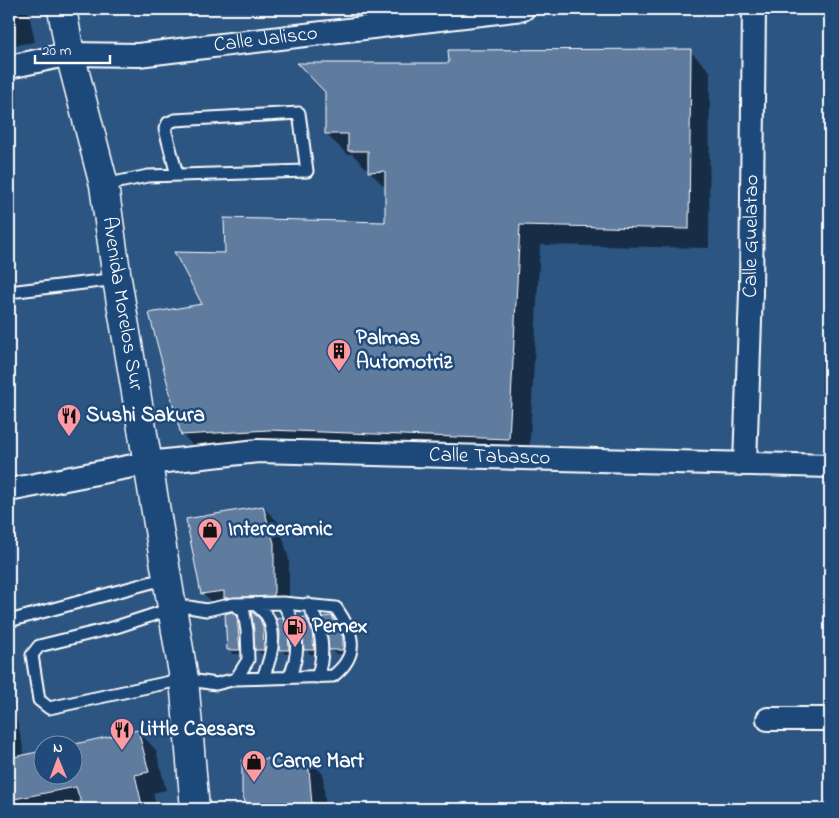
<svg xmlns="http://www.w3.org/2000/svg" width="839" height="818" font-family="'Indie Flower',sans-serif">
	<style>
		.shadow { fill: #0007 }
		.building { fill: #5e7c9f; stroke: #fff }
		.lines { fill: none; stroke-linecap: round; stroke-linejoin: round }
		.service-casing { stroke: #fff; stroke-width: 15 }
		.minor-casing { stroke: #fff; stroke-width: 26 }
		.primary-casing { stroke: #fff; stroke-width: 31 }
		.service { stroke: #1f4a7a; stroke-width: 11 }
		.minor { stroke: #1f4a7a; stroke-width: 22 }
		.primary { stroke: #1f4a7a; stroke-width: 28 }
		.labels { text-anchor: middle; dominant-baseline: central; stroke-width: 5; stroke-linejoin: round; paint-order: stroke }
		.street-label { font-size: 21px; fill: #fff; stroke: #1f4a7a }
		.poi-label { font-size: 21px; font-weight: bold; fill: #fff; stroke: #1f4a7a; text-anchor: start }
	</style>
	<rect width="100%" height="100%" fill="#2c5582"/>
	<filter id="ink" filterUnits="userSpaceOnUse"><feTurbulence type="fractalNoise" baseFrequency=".02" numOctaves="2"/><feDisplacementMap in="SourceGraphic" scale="10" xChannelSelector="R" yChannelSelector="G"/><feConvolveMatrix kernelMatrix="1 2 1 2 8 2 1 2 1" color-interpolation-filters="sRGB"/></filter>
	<g filter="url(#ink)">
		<path class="shadow" d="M9,9H28L35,42L9,46Z
			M690,51L710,71L709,248L540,245L529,459L202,455L182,434L204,305L227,254L386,223V188L352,154H347L326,134L450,64Z
			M263,507L279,523L289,560V611L241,614L235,607L218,609L203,593Z
			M253,614L265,625L268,633V654H261L256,649Z
			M236,617L242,622L245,654H233L228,649Z
			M332,617L340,627L347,643L348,654H336L330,649Z
			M306,618L311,624L316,638L319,654H310L305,649Z
			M282,620L290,630L293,654H285L280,649Z
			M9,685L25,756L42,752V776H72L138,731L156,750L166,790L153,793L157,809H84L83,807L9,809Z
			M308,759L323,774L325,801L334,809H254L246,802Z"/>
		<path class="building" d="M691,49L689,229L520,225L509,439L269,430L181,435L149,313L202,304L174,252L225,253L224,218L385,222V171L368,172V151H348V134H325V92L297,63H449L448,50Z
			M263,506L274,543V596L224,598V591L201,594L186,519Z
			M251,611L260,619L263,627L264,650H255Z
			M232,612L237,616L240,650H227L225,614Z
			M332,616L343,637V650H329L323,617Z
			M306,617L312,631L314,650H304L299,618Z
			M283,618L288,632L289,650H279L280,632L276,619Z
			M138,730L149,772L135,775L143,809H83L76,787L9,800V758L42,751V776H72V746H66Z
			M308,757L312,805L255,806L245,802L242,793V760Z"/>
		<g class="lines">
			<defs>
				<path id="service" d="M104,185L148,176L307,171L299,113L175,120L168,123L165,129L177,175
					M9,292L117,279
					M283,603L336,608C354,633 360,655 333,676L236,679L216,684L184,679L49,708L39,700L32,655L39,646L116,627L171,609L189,607L206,610L234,604Z
					M283,603C298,627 302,651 289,677
					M234,604L244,612L247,631L248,660L236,679
					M255,604C259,608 266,613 268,618C277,637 271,659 263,677
					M307,604C322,624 326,653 317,677
					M9,621L167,578"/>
				<g id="minor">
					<path id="s1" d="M9,67L70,54L138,55L523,9"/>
					<path id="s2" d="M745,464L751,292L754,9"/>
					<path id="s3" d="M9,490L148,463L258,451L830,466"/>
					<path d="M768,719H830"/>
				</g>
				<g id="primary">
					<path id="s4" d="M62,9L70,54L104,185L117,279L184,679L195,809"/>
				</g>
			</defs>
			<use href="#service" class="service-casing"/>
			<use href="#minor" class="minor-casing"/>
			<use href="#primary" class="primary-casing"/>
			<use href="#service" class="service"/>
			<use href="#minor" class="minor"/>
			<use href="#primary" class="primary"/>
		</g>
	</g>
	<defs>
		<symbol id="building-pin" viewBox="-11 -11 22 30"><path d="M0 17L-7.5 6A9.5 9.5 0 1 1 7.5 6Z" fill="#ff9aa2" stroke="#1f4a7a"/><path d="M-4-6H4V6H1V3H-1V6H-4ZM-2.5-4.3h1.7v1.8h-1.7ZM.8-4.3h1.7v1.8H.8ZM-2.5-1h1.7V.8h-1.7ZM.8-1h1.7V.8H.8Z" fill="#111"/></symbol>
		<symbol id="restaurant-pin" viewBox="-11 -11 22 30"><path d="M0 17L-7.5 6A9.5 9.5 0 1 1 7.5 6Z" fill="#ff9aa2" stroke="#1f4a7a"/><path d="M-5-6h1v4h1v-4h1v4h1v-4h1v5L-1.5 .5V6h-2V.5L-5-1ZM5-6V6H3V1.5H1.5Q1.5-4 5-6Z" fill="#111"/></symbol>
		<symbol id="shop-pin" viewBox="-11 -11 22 30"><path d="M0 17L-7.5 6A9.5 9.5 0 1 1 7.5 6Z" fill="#ff9aa2" stroke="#1f4a7a"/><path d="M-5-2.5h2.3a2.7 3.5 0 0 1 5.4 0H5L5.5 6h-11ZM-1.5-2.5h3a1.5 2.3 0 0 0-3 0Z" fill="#111"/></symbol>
		<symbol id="fuel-pin" viewBox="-11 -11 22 30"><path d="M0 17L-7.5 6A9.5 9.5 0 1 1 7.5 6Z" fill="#ff9aa2" stroke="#1f4a7a"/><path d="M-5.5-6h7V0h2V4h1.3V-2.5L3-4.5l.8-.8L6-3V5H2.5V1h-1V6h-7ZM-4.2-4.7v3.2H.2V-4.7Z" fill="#111"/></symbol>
	</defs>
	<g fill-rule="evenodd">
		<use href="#building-pin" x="325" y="337" width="28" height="38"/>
		<use href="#restaurant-pin" x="55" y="402" width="28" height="38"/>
		<use href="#shop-pin" x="196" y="516" width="28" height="38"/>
		<use href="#fuel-pin" x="281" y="613" width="28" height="38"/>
		<use href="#restaurant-pin" x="108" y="716" width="28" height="38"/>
		<use href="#shop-pin" x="240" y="748" width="28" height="38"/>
	</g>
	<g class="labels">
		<g class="street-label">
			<text stroke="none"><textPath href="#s1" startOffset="259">Calle Jalisco</textPath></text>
			<text stroke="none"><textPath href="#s2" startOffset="228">Calle Guelatao</textPath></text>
			<text stroke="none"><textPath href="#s4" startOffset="301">Avenida Morelos Sur</textPath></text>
			<text stroke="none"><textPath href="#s3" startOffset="484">Calle Tabasco</textPath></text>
		</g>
		<g class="poi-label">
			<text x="356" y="339">Palmas<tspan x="356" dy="24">Automotriz</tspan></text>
			<text x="86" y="416">Sushi Sakura</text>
			<text x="228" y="530">Interceramic</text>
			<text x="312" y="627">Pemex</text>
			<text x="140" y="730">Little Caesars</text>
			<text x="272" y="762">Carne Mart</text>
		</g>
	</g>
	<rect width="839" height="818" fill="none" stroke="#1f4a7a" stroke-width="30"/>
	<rect x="15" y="15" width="809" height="788" fill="none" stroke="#fff" stroke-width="2" filter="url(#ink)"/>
	<g transform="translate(58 760) rotate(359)"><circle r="24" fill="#1f4a7a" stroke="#7992af"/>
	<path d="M0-4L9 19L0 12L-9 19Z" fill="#ff9aa2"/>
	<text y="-8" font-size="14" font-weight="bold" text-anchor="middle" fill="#ffffff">N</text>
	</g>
	<path d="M35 55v8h75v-8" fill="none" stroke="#ffffff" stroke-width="2.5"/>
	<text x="42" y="55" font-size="15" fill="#ffffff" stroke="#1f4a7a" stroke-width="4" paint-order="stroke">20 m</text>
</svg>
